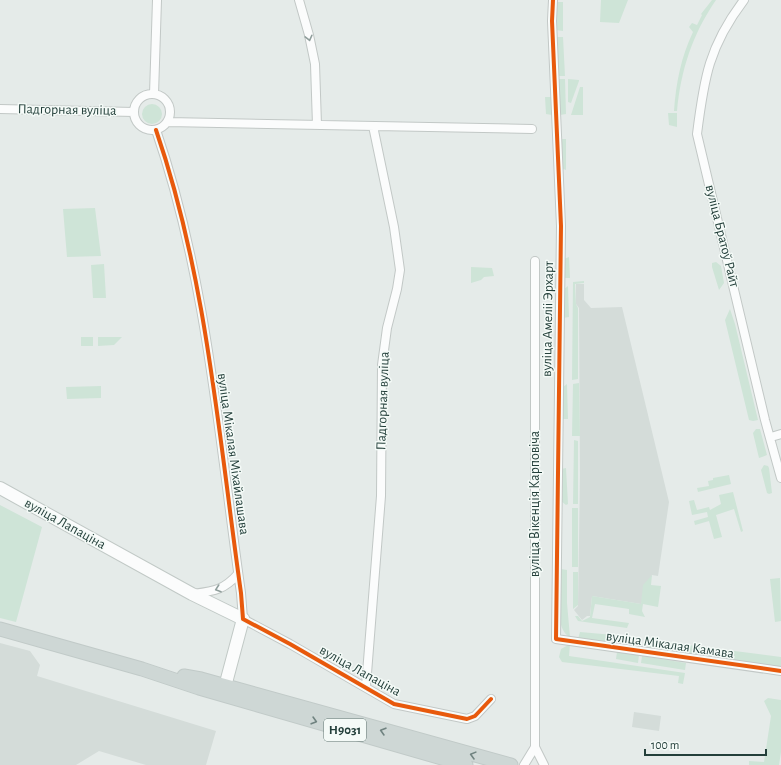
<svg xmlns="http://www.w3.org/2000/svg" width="781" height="765" font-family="'Alegreya Sans',sans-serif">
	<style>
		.built { fill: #d4dcd9 }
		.green { fill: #cee4d7 }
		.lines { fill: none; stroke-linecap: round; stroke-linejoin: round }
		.street-casing { stroke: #c2c8c6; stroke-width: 10 }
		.secondary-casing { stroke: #c1c9c6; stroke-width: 14 }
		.primary-casing { stroke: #c1cac8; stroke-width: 15 }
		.street { stroke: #fbfcfc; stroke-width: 8 }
		.secondary { stroke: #fbfcfc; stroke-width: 12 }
		.primary { stroke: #ced7d5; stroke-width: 13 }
		.cycleway-casing { stroke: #f4faf7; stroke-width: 6 }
		.cycleway { stroke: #e8590c; stroke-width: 4 }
		.oneway { stroke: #8f9e9b }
		.oneway2 { stroke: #708380 }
		.labels { text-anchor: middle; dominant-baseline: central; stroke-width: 3; stroke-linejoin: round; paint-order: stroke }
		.shield { fill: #f4faf7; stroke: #627773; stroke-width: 1 }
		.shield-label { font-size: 13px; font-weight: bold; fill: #233f3a }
		.street-label { font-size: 14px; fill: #233f3a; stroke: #f4faf7 }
	</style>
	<rect width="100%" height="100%" fill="#e5ebe9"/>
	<path class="built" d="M576,284H584V300L591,308L622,307L669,502L658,576L652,575L641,604L592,596L590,616H587L582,620L574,610L578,606L580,475L579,308L576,304Z
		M0,643L30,651L40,665L37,676L216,731L206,765H146L99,751L76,765H0Z
		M634,712L661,716L659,731L632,727Z"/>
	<path class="green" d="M601,0H628L619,23L600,22Z
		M712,0H716C692,35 681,70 677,111H674C676,83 681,57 693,32L689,27L692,23L697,25L702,15L701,14Z
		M556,2H563V31L556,30Z
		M557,37H563L565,76H558Z
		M558,79H565L566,114L560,115Z
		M568,79L579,80V81L571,103L568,102Z
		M580,87H583V115H571Z
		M545,97H552V115L546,114Z
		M142 114a10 10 0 1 1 20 0a10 10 0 1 1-20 0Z
		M668,113H677V127L669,125Z
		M562,139H566V170L561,168V141Z
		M95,208L101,256L67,257L63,209Z
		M569,257L570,278H565L562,274L564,259Z
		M716,262L721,266L724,283L719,290L712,267V263Z
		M104,264L106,298H93L91,265Z
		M471,267L492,268L494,276L484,277L481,280L471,283Z
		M584,281V283L575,284L576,304L578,308V379L572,380L573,282Z
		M568,286L569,317L563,318V290Z
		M730,309L735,324L758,420L753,421L749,420L725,320Z
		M81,337H93V346H81Z
		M98,337H122L114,345L98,346Z
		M579,383L580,436H572L573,384Z
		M567,384L568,419H563V387Z
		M101,386V398L67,399L66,387Z
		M756,429H760L767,455L759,458L753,433Z
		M574,440L578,441V504H573Z
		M764,465L768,466L769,468L772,493L769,494L767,493L761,470Z
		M566,468L568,504L566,505L561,501V469Z
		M729,475L731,484L698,492L697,488L709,486L708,481L713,480V478Z
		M733,492L743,531L741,532L734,509L716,515L722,537L714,539L709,521L695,525L694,521L708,517L707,512L692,515L689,501L694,500L697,510L709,507L710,510L721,504L719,495Z
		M0,505L42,527L16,622L0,618Z
		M572,508H578V567H572Z
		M561,569L567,570V603L570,637C553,629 560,586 561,569Z
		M573,572H578V605L573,609Z
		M652,575L651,585L661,586L658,607L643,604L642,611L645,617L629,614V609L595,604L592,618L629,623L627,628L578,621L575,616H578L582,621L590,617L592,596L641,604L643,585Z
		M780,578L781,621L775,622L770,579Z
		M580,632L625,636V641L620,645L578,639Z
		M649,640L781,657V668L647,650Z
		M570,644L569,656L685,673L683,684L678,683L679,676L562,662L559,657L561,649Z
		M617,652L639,655L638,663L616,659Z
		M642,656L686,663L685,670L641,663Z
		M768,698L781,700V752L779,765H749V761L764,762L771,716L764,701Z"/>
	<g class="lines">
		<defs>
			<path id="street" d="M299,0L309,35L315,64L317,125
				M553,0L552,21L561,226L556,639L781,671
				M744,0C709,46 704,78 697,134L765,420L781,478
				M154,94L157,0
				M134 112a18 18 0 1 1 36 0a18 18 0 1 1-36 0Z
				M0,109L134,112
				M168,122L532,129
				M156,130C207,278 219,439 241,593L243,619L290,644L394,704L467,719L475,716L491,699
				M535,261V747L544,765
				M771,437L781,434
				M193,594C214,591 224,590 238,574
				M366,686L381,496L382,365L387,328L397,289L400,270L394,227L373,126
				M524,765L535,747"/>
			<path id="secondary" d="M0,488L192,594L243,619L223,694"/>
			<path id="primary" d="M0,629L142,669L199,688L466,765
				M184,676L201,679L511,765"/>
		</defs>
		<use href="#street" class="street-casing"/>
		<use href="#secondary" class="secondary-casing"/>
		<use href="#primary" class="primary-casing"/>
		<use href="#street" class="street"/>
		<use href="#secondary" class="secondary"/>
		<use href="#primary" class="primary"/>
		<defs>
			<path id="cycleway" d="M553,0L552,21L561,226L556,639L781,671
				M156,130C207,278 219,439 241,593L243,619L290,644L394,704L467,719L475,716L491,699"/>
		</defs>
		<use href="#cycleway" class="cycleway-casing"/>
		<use href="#cycleway" class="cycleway"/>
	</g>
	<defs><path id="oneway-chevron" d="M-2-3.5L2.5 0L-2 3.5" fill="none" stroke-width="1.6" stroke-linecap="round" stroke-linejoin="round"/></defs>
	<g class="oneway">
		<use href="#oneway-chevron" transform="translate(309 38) rotate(76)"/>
		<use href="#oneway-chevron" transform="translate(218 589) rotate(161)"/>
	</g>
	<g class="oneway2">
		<use href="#oneway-chevron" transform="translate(314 721) rotate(16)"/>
		<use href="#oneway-chevron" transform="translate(383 731) rotate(-164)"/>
		<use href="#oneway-chevron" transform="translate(473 755) rotate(-165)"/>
	</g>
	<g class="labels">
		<rect class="shield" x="324" y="719" width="42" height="22" rx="3"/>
		<g class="shield-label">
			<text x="345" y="730">Н9031</text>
		</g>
		<g class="street-label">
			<text transform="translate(67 110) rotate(1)">Падгорная вуліца</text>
			<text transform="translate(722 236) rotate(76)">вуліца Братоў Райт</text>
			<text transform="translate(548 319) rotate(-89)">вуліца Амеліі Эрхарт</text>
			<text transform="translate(383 401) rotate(-88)">Падгорная вуліца</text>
			<text transform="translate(233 454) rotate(82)">вуліца Мікалая Міхайлашава</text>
			<text transform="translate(535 504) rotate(-90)">вуліца Вікенція Карповіча</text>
			<text transform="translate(65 524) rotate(29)">вуліца Лапаціна</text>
			<text transform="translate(670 645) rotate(8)">вуліца Мікалая Камава</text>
			<text transform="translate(360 671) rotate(29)">вуліца Лапаціна</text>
		</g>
	</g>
	<path d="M645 749v6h121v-6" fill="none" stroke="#233f3a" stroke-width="2"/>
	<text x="651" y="749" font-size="12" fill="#233f3a" stroke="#f4faf7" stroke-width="3" paint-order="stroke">100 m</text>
</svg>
